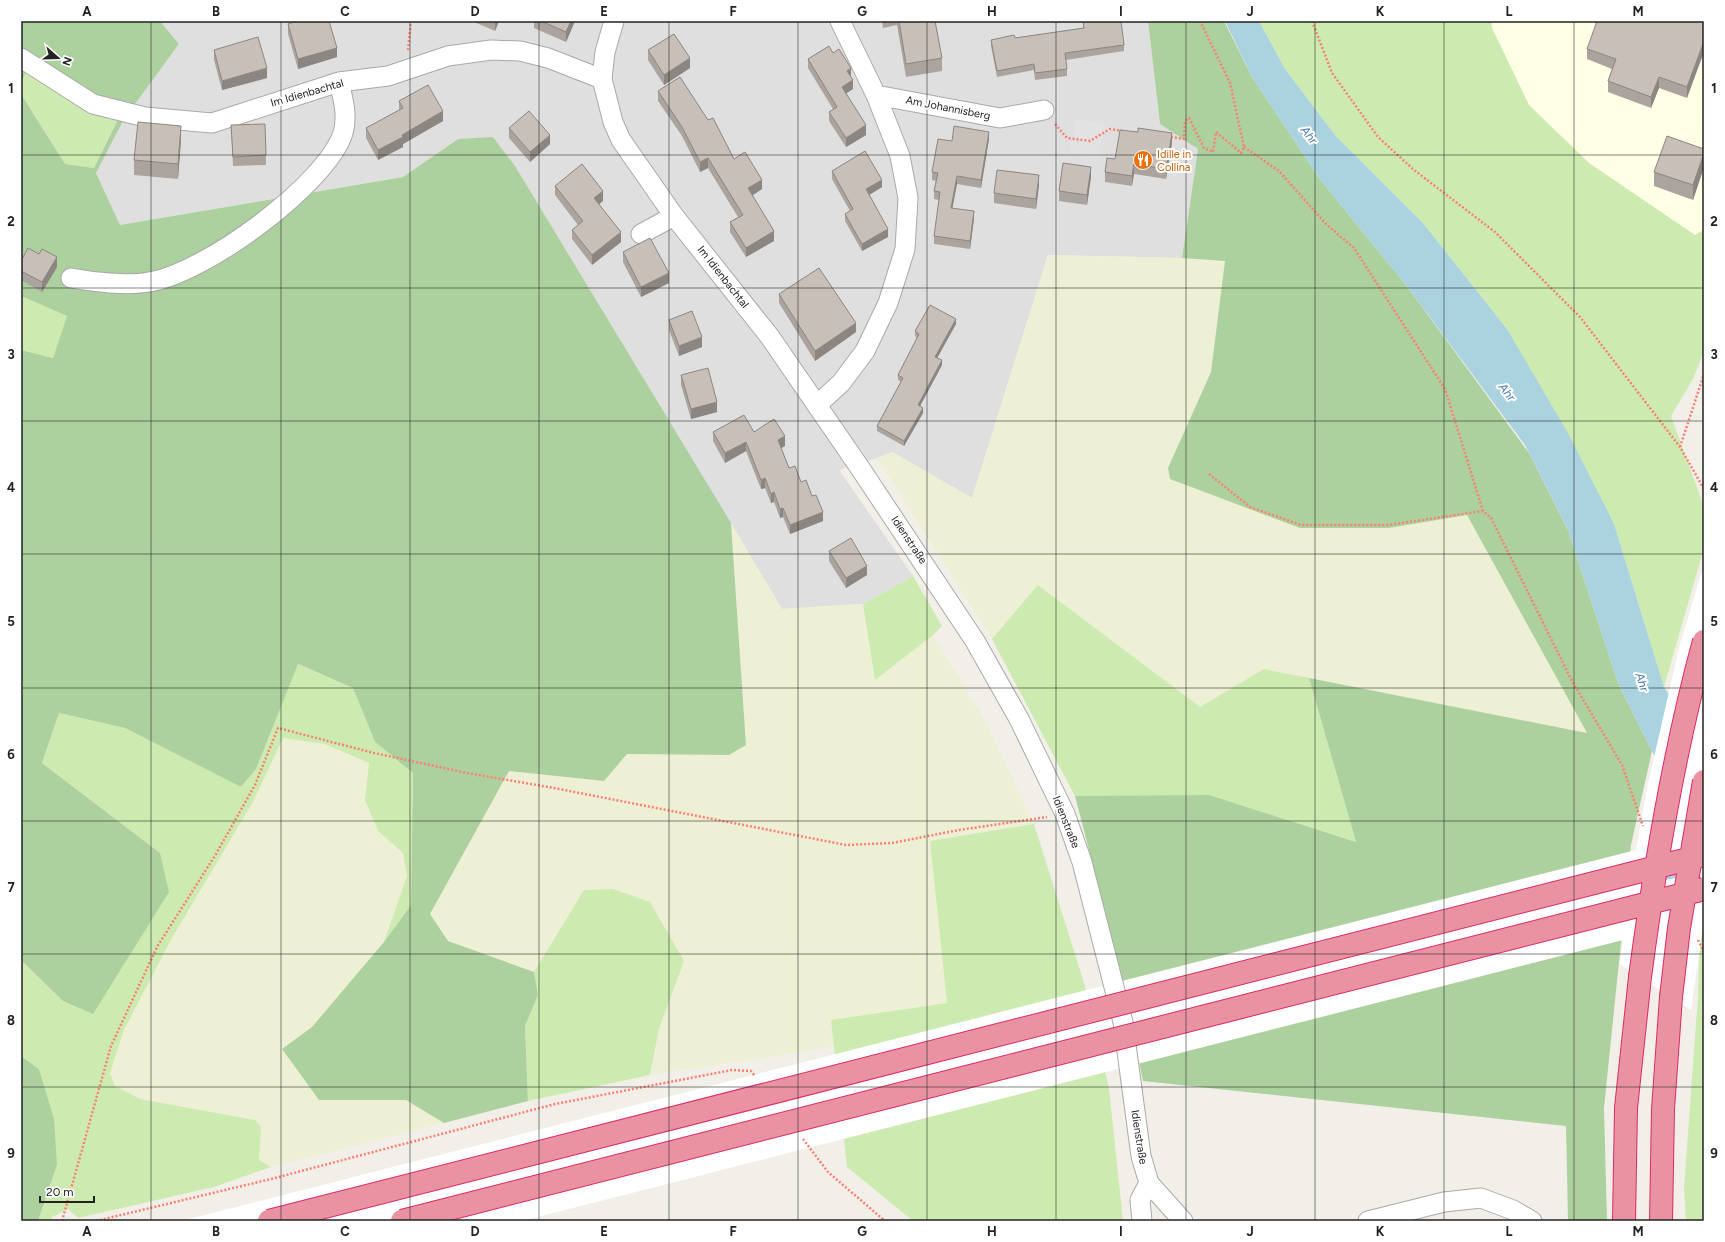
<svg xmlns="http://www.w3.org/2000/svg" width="1725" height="1242" font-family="Figtree,sans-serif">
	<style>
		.residential { fill: #e0dfdf }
		.education { fill: #ffffe5 }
		.farmland { fill: #eef0d5 }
		.grass { fill: #cdebb0 }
		.forest { fill: #add19e }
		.parking { fill: #e2e2e2 }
		.water { fill: #aad3df }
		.pier { fill: #fff }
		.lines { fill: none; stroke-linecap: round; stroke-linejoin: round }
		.stream { stroke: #aad3df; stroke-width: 5.5 }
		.minor-casing { stroke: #a9a9a9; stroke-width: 21 }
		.highway-casing { stroke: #dc2a67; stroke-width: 24 }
		.path { stroke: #fa8072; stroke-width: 2.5; stroke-dasharray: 2 2; stroke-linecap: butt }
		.minor { stroke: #fff; stroke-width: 19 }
		.highway { stroke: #e892a2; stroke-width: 22 }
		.highway-bridge-casing { stroke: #dc2a67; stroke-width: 24; stroke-linecap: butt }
		.highway-bridge { stroke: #e892a2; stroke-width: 22 }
		.wall { fill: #aba49e }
		.shaded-wall { fill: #8b8681 }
		.building { fill: #c7bfb8; stroke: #8b8681 }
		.grid { fill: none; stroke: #222; stroke-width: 1; stroke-opacity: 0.55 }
		.labels { text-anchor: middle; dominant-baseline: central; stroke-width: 4; stroke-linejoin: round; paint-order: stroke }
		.street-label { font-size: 11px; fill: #222; stroke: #fff }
		.food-label { font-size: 11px; fill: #c56008; stroke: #fff; text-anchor: start }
		.water-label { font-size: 12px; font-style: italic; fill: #4a7aab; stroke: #fff }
		.neatline { fill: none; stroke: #222; stroke-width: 1.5 }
		.grid-label { font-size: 13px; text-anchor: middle; font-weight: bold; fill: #222 }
	</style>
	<rect width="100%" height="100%" fill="#f2efe9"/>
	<path class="residential" d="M160,21H1148L1160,124L1198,149L1182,258L1048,255L972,498L892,452L877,458L839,470L913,576L863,604L782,609L515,166L458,139L403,177L120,225L96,173L124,119L179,44Z"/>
	<path class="education" d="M1491,21H1704V230L1695,235L1589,163L1529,105L1493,31Z"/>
	<path class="farmland" d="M1048,255L1182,258L1225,261L1211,372L1168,468L1389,528L1467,515L1587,733L1264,669L1200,707L1038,585L992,639L877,458L892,452L972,498Z
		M731,523L782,609L863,604L875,680L933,635L986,722L1034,824L930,841L947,1003L832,1020L834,1047L651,1075L659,1029L684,961L584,890L534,972L448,941L430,914L509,771L604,781L627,754L729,755L746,745Z
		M283,738L325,744L369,763L365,800L378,831L403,853L407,876L384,942L312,1027L282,1049L319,1100H406L444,1123L271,1167L259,1160L261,1127L255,1120L140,1099L115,1086L110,1073L124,1030L172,938L253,802Z"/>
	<path class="grass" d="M1259,21H1491L1492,28L1529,105L1589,163L1695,235L1704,230V351L1693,379L1671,416L1704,507V548L1664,687L1614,524L1507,329L1423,223L1335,135L1285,69Z
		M27,68L118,118L94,168L65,164L21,94V85Z
		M21,296L67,316L53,358L21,350Z
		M913,576L942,626L933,635L875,680L863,604Z
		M1038,585L1200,707L1264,669L1309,678L1356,842L1219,799L1075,796L992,639Z
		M297,664L353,688L375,742L413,773L411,905L384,942L407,876L403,853L378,831L365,800L369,763L325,744L283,738L253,802L172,938L124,1030L110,1073L115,1086L140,1099L255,1120L261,1127L259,1160L271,1167L214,1187L78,1218L68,1209L52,1217L51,1221H38L57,1165L39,1069L21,1056V960L63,1001L160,853L42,763L59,713L125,728L241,787L256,769Z
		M1034,824L1085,986L1109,1088L1123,1221H913L847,1167L831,1020L947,1003L930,841Z
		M613,889L650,902L684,961L659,1029L650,1075L528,1101L525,1026L538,995L534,972L584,890Z
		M1701,912L1704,913V1221H1686L1684,1188L1698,996Z"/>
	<path class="forest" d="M21,21H160L179,44L124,119L96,173L120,225L403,177L458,139L493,137L515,166L731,523L746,745L729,755L627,754L604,781L509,771L430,914L448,941L534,972L538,995L525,1026L528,1101L444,1123L406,1100H319L282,1049L312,1027L384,942L411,905L413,773L375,742L353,688L298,664L256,769L241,787L125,728L59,713L42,763L160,853L169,892L93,1014L63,1001L21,960V350L53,358L67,316L21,296V94L65,164L94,168L118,119L27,68L21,85Z
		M1148,21H1224L1252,77L1319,178L1406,285L1529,453L1568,530L1618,683L1652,751L1631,845L1604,1108L1607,1221H1568L1566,1126L1143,1081L1121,973L1075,796L1209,795L1356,842L1309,678L1587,733L1467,515L1389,528H1300L1170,479L1168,468L1211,372L1225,261L1182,258L1198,149L1160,124Z
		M21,1056L39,1069L54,1119L57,1165L38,1221H21Z"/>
	<path class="parking" d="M1075,119L1105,124L1099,158L1070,154Z"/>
	<path class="water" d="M1225,21H1259L1285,69L1335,135L1423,223L1507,329L1569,435L1614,524L1664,687L1704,750V855L1618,683L1568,530L1525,445L1406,285L1319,178L1252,77Z"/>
	<path class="pier" d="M1704,564V919L1691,1010L1620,964L1623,940L522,1221H181L1636,850L1647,788L1679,648Z"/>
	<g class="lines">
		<path class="stream" d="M1660,878L1683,874"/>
		<defs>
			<path id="minor" d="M614,21L605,52L602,79L613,122L621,140L674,216L770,337L860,468L975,641L1019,719L1065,814L1082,862L1123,1022L1141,1156L1149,1183L1183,1221
				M21,58L93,104L145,117L212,123L339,82L388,76L448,56L491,50L520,51L548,58L602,79
				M876,95L1000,118L1044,110
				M641,234L674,216
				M71,278C92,282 128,286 149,282C204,274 326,185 343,133C348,115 343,99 339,82
				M817,405L841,383L865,351L888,303L905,249L908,198L900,156L876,95L840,21
				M1142,1221L1140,1200L1149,1183
				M1368,1221L1444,1202L1481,1198L1513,1210L1532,1221"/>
			<path id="highway" d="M1624,1221L1626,1108L1640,977
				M1661,1221L1663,1109L1671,997"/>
		</defs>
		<use href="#minor" class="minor-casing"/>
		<use href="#highway" class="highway-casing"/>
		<path class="path" d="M1312,21L1332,73L1378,137L1414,170L1495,232L1580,317L1680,447L1704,489
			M408,50L411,21
			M1055,124L1067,138L1090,141L1110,129L1122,131
			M1171,137L1184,139L1185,121L1189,118L1204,148L1213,152L1216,132L1241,153L1244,147L1230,83L1200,21
			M1244,147L1279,171L1326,224L1354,248L1445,389L1483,511
			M1680,447L1704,374
			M1209,474L1250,507L1301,525H1388L1483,511L1491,518L1572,681L1622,765L1643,826
			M1698,940L1704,952
			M803,1139L828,1172L885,1221
			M62,1221L111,1046L157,947L216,854L255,785L278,728L374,753L467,773L554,788L846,845L892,843L959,830L1047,817
			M96,1221L271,1179L555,1104L732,1070L751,1071L755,1076"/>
		<use href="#minor" class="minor"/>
		<use href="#highway" class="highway"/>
		<defs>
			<path id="highway-bridge" d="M1640,977C1655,864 1674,751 1704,641
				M1671,997L1679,928L1704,781
				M269,1221L1704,855
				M402,1221L1704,889"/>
		</defs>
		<use href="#highway-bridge" class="highway-bridge-casing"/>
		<use href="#highway-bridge" class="highway-bridge"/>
	</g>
	<path class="wall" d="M472,21H499L495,31Z
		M534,21H575L566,42L534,28Z
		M882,21H935L942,58V71L906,77L897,25L883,28Z
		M1083,21H1121L1124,45V51L1066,60L1067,69V76L1035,80L1034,70L997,77L991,46V40L1015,38L1083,28Z
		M1704,21L1687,98L1659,88L1651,108L1608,92V81L1612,69L1587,59V49Z
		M288,24L337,57L298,69L288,34Z
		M214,50L267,78L222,90L214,60Z
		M648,50L690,68L664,85L648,60Z
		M833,53L851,77L853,89L846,93L866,135L846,147L829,121V112L833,109L808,68V59Z
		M658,91L708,120L734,159L762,189L753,195L774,241L746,257L730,232V222L738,217L708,168L700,172L682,136L658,101Z
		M399,101L443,121L403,144V147L378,160L366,138V128L399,110Z
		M231,125L266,155V165L233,166Z
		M509,128L550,144L530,162L509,138Z
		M989,139L981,188L957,184L952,208L974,219L970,249L934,244V236L939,200L934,199V191L936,181L932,180V172L952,141Z
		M181,140L178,179L134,175V160Z
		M1172,143L1166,179L1134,174L1132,186L1105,182V172L1115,159Z
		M1704,149V167L1693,200L1654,186V172Z
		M832,171L882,187L869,195L888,237L862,251L845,221V214L850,211L832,179Z
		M1091,177L1087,205L1059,201V191Z
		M1039,185L1036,209L994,203V193Z
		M555,186L603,201L599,204L621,242L592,265L572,239V230L578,225L555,195Z
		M623,252L669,283L641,297L623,262Z
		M21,261L57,267L42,292L21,280Z
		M779,294L856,332L815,361L779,303Z
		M669,320L702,347L679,356L669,330Z
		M956,324L937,358L942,365L920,406L923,413L904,446L877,431V426L901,382L898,380V375L917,338L915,336V331Z
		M681,375L717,412L691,419L681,385Z
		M713,432H754L785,446L781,448L789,468L801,482L823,521L790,534L783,517L780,518L774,502L771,503L765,488L761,489L746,451L725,463L713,441Z
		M829,551L867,575L846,588L829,561Z"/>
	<path class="shaded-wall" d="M495,21H499L495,31Z
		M571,21H575L566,42V32Z
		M1704,41V52L1687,98V87Z
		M337,48V57L298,69V59Z
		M690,58V68L664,85V75Z
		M267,68V78L222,90V81Z
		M851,68V77L847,71Z
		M1659,77V88L1651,108V97Z
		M853,80V89L842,96V87Z
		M443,111V121L403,144V147L378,160V150L402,135Z
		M866,125V135L846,147V138Z
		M181,126V140L178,179V164Z
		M989,132V139L981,188V180Z
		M1172,133V143L1166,179V169Z
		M550,135V144L530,162V152Z
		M1704,153V167L1693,200V185Z
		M708,158V168L700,172V162Z
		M1134,164V174L1132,186V176Z
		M1091,167V177L1087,205V195Z
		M1039,175V185L1036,209V199Z
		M957,176V184L951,216V208Z
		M762,180V189L748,198V188Z
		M882,180V187L866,197V189Z
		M603,191V201L594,208V198Z
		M974,211V219L970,249V241Z
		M888,229V237L862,251V244Z
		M774,231V241L746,257V248Z
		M621,232V242L592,265V255Z
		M57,257V267L42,292V282Z
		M669,273V283L641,297V287Z
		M956,319V324L935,362V357Z
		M856,323V332L815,361V351Z
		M702,337V347L679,356V346Z
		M942,360V365L918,410V405Z
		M717,402V412L691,419V409Z
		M923,408V413L904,446V441Z
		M785,436V446L778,450V440Z
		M746,442V451L725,463V453Z
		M765,478V488L761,489V480Z
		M774,492V502L771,503V494Z
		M783,508V517L780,518V509Z
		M823,512V521L790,534V525Z
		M867,566V575L846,588V578Z"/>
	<path class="building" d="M297,21H329L337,48L298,59L288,24Z
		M541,21H571L566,32Z
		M899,21H935L942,58L906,64Z
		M1083,21H1121L1124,45L1065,53L1067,69L1035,73L1034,64L997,71L991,40L1014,35L1015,38L1084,28Z
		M1597,21H1704V41L1687,87L1659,77L1651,97L1608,81L1616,59L1587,49Z
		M674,34L690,58L664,75L648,50Z
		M258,37L267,68L222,81L214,50Z
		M829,46L833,53L839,49L851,68L847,71L853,80L842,87L866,125L846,138L829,112L837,107L808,59Z
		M680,77L708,120L713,118L734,159L745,152L762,180L748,188L774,231L746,248L730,222L743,215L708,158L700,162L682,127L658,91Z
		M428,85L443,111L402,135L403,137L378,150L366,128L403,108L399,101Z
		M529,111L550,135L530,152L509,128Z
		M138,122L181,126L178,164L134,160Z
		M265,124L266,155L233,157L231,125Z
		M954,126L989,132L981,180L957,176L951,208L974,211L970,241L934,236L940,192L934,191L938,173L932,172L938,139L952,141Z
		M1138,128L1172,133L1166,169L1134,164L1132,176L1105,172L1107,158L1115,159L1120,130L1138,132Z
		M1667,136L1704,149V153L1693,185L1654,172Z
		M865,151L882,180L866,189L888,229L862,244L845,214L853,209L832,171Z
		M1063,163L1091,167L1087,195L1059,191Z
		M582,164L603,191L594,198L621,232L592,255L572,230L583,221L555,186Z
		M997,170L1039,175L1036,199L994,193Z
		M650,238L669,273L641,287L623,252Z
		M28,248L39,254L42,249L57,257L42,282L21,271V261Z
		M819,268L856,323L815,351L779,294Z
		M930,305L956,319L935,357L942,360L918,405L923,408L904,441L877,426L903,378L898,375L919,334L915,331Z
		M692,311L702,337L679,346L669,320Z
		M708,368L717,402L691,409L681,375Z
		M744,415L754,432L774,419L785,436L778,440L789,468L795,466L801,482L806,480L812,496L816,495L823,512L790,525L783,508L780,509L774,492L771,494L765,478L761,480L746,442L725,453L713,432Z
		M851,538L867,566L846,578L829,551Z"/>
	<path class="grid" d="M151,21V1221M281,21V1221M410,21V1221M539,21V1221M669,21V1221M798,21V1221M927,21V1221M1056,21V1221M1186,21V1221M1315,21V1221M1444,21V1221M1574,21V1221M21,155H1704M21,288H1704M21,421H1704M21,554H1704M21,688H1704M21,821H1704M21,954H1704M21,1087H1704"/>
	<defs>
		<symbol id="restaurant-disc" viewBox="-11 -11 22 22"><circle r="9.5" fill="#e8710a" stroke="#fff"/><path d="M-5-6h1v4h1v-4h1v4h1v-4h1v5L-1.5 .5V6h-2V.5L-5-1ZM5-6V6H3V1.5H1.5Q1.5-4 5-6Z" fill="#fff"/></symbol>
	</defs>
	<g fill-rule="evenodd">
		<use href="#restaurant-disc" x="1132" y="149" width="22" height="22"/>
	</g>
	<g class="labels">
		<g class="street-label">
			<text transform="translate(307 93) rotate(-16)">Im Idienbachtal</text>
			<text transform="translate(948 108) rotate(11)">Am Johannisberg</text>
			<text transform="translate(723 277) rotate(52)">Im Idienbachtal</text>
			<text transform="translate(909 540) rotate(56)">Idienstraße</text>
			<text transform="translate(1066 822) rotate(68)">Idienstraße</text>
			<text transform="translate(1139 1137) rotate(81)">Idienstraße</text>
		</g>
		<g class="food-label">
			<text x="1157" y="154">Idille in<tspan x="1157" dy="13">Collina</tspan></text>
		</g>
		<g class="water-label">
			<text transform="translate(1309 135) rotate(52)">Ahr</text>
			<text transform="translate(1507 392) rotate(52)">Ahr</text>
			<text transform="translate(1642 682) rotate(71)">Ahr</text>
		</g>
	</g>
	<rect width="1725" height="1242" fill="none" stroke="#ffffff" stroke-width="44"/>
	<g transform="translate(58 58) rotate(110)" stroke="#ffffff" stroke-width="3" paint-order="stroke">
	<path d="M0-3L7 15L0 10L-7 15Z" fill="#222222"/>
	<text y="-6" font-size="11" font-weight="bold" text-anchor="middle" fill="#222222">N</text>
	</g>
	<path d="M40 1196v6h54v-6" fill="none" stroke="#222222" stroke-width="2"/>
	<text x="46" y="1196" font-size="12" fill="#222222" stroke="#ffffff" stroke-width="3" paint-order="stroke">20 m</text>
	<rect x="22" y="22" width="1681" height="1198" class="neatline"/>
	<g class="grid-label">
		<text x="87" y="16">A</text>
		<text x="216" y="16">B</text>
		<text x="345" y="16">C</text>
		<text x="475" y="16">D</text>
		<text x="604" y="16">E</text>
		<text x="733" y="16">F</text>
		<text x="862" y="16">G</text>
		<text x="992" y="16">H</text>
		<text x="1121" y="16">I</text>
		<text x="1250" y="16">J</text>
		<text x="1380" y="16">K</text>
		<text x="1509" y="16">L</text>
		<text x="1638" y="16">M</text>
		<text x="11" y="93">1</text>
		<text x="1714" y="93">1</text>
		<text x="11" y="226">2</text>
		<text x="1714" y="226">2</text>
		<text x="11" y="359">3</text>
		<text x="1714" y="359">3</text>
		<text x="11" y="492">4</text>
		<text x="1714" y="492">4</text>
		<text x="11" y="626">5</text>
		<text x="1714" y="626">5</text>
		<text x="11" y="759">6</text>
		<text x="1714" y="759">6</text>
		<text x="11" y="892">7</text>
		<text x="1714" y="892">7</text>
		<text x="11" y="1025">8</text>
		<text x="1714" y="1025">8</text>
		<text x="11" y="1158">9</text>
		<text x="1714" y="1158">9</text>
		<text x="87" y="1236">A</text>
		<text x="216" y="1236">B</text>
		<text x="345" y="1236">C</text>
		<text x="475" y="1236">D</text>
		<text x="604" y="1236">E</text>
		<text x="733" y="1236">F</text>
		<text x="862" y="1236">G</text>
		<text x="992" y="1236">H</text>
		<text x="1121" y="1236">I</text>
		<text x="1250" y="1236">J</text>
		<text x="1380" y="1236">K</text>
		<text x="1509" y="1236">L</text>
		<text x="1638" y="1236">M</text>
	</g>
</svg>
